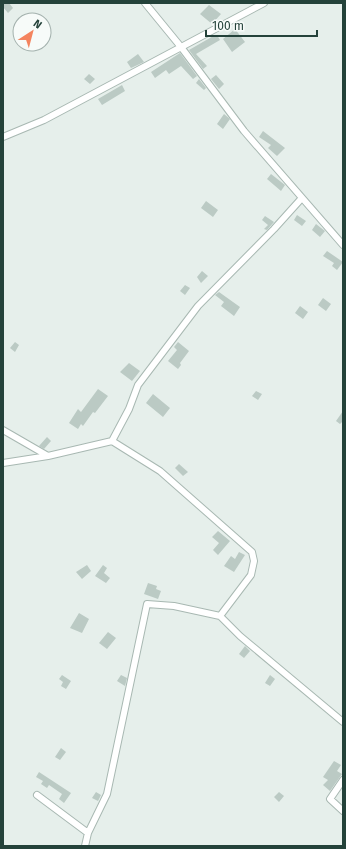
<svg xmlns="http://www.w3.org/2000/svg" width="346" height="849" font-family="'Fira Sans',sans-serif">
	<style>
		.building { fill: #bbcac4 }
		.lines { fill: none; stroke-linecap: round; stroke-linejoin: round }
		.street-casing { stroke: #a8b8b2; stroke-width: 8 }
		.street { stroke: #fff; stroke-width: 6 }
	</style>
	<rect width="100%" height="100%" fill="#e6efeb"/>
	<path class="building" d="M3,3H9L13,8L8,13L3,7Z
		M209,5L221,14L212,24L200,14Z
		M235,29L245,42L232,52L223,39Z
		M215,35H217L220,40L196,54L207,66L203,69L189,50Z
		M180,53L197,76L193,79L181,66L169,74L166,70L155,78L151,72Z
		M138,54L144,62L131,68L127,62Z
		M89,74L95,79L90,84L84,79Z
		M216,75L224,84L219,89L211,79Z
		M199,79L206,88L204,90L196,83Z
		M122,85L125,91L102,105L98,99Z
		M224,114L230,119L223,129L217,124Z
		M263,131L285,148L277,156L268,148L271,145L259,137Z
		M271,174L285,185L281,191L267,179Z
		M206,201L218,210L213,217L201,208Z
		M297,215L306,221L302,226L294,220Z
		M265,216L274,222L267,230L264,229L268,225L262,220Z
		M316,224L325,231L320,237L312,230Z
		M327,251L343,262L337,270L332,266L334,263L323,256Z
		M202,271L208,276L201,283L197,277Z
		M185,285L190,288L185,295L180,291Z
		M219,292L240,307L234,316L221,306L224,302L215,295Z
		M323,298L331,304L326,311L318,305Z
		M300,306L308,312L303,319L295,313Z
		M15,342L19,345L15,352L10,348Z
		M178,342L189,351L180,363L181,365L178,369L168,361L177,350L174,347Z
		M129,363L140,371L132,381L120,372Z
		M98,389L108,396L95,413L93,412L83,426L81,424L78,429L69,423L78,409L81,412Z
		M256,391L262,394L258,400L252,396Z
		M153,394L170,408L163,417L146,403Z
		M343,411V421L340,424L336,421Z
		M47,437L51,441L44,449L39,446Z
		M179,464L188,472L183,476L175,468Z
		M218,531L230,541L218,555L213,550L219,543L212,537Z
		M239,552L245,555L234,572L224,566L231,556L235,559Z
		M87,565L91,571L82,579L76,572Z
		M103,565L107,568L104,573L110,578L106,583L95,576Z
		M148,583L157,586L156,589L161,591L158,599L144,594Z
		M79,613L89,619L82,633L70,628Z
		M108,632L116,638L107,649L99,643Z
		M245,646L250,651L244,658L239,654Z
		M62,675L71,681L66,689L61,686L63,682L59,679Z
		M121,675L127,678L125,686L117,681Z
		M270,675L275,679L270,686L265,683Z
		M61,748L66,752L60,760L55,757Z
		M334,761L341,765L337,771L342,774L330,791L323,785L328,780L323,777Z
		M39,772L71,793L64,803L59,799L62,794L49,785L47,788L41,784L43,781L36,777Z
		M96,792L101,795L98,801L92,798Z
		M279,792L284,796L279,802L274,797Z"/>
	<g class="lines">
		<defs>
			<path id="street" d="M145,3L181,47L244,131L343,245
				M3,137L44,120L264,3
				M3,430L48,456L112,441L160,471L252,552L254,561L251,575L220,616L240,636L343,722
				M112,441L129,409L138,385L198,306L274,229L301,199
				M3,463L48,456
				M343,780L330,799L343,811
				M37,795L88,833
				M85,846L88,833L107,794L147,604L174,606L220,616"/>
		</defs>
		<use href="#street" class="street-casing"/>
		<use href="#street" class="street"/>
	</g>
	<rect width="346" height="849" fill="none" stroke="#24423a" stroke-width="8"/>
	<g transform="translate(32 32) rotate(36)"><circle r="19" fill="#f7fbf9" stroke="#a3b1ad"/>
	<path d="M0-3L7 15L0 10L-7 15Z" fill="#f4845f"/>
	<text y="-6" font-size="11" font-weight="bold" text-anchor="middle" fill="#24423a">N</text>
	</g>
	<path d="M206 30v6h111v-6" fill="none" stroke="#24423a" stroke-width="2"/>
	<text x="212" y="30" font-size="12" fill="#24423a" stroke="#f7fbf9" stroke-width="3" paint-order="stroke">100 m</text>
</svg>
